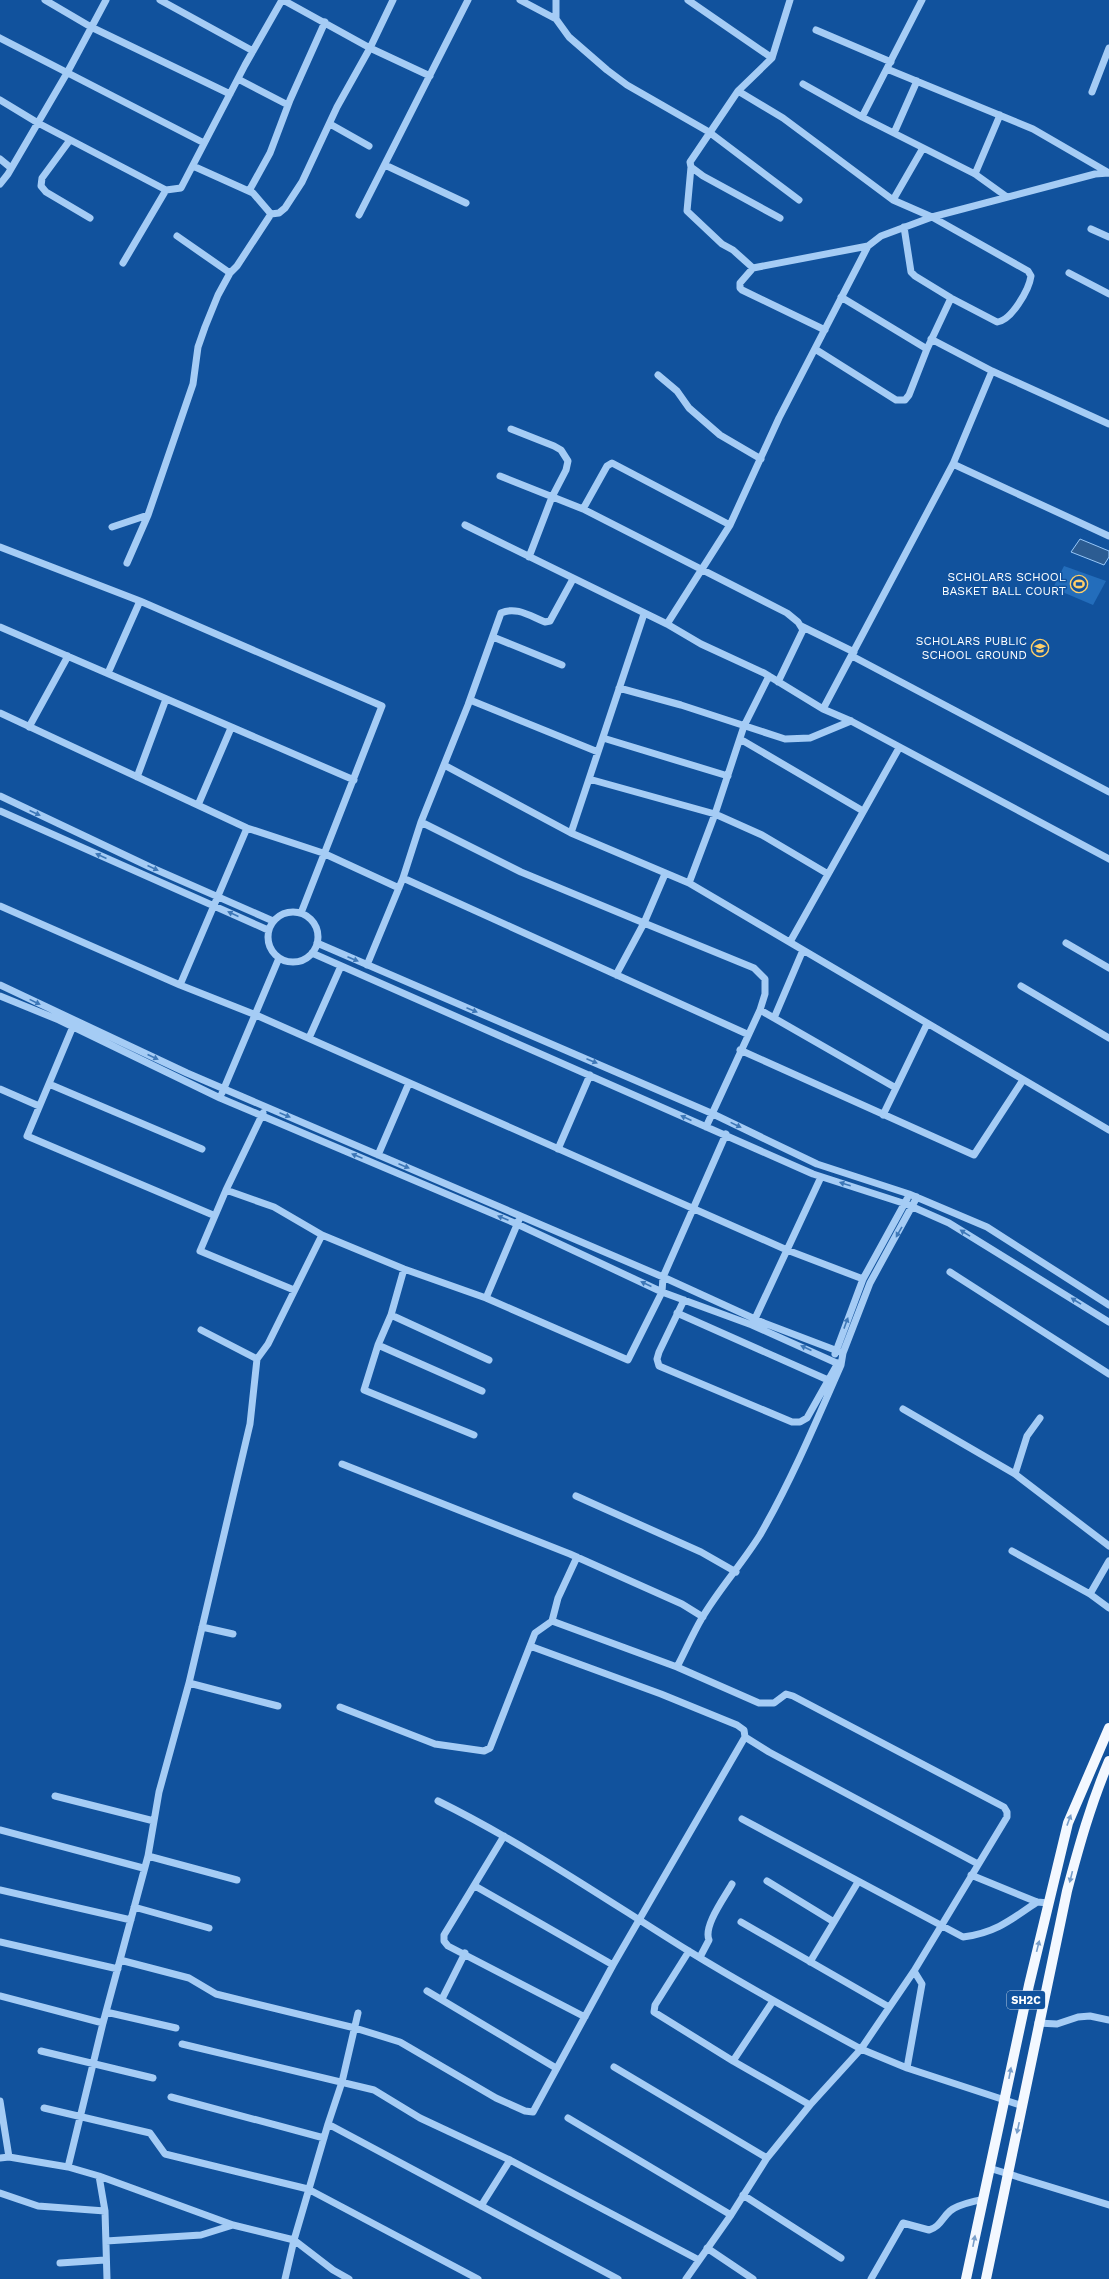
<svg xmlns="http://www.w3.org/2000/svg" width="1109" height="2279" font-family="'Work Sans',sans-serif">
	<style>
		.green { fill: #236dbb }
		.water { fill: #2c5c92; stroke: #97c7f8 }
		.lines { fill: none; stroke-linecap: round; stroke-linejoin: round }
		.minor { stroke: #a5ccf5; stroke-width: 7 }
		.major { stroke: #f3f8ff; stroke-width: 10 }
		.oneway { fill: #3d77b7 }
		.oneway2 { fill: #779dc9 }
		.labels { text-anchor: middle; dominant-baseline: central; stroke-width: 3; stroke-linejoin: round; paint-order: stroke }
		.shield { fill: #11529d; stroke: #b8cbe2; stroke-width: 1 }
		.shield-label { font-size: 11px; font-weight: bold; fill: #fff }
		.poi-label { font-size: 12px; fill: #fff; stroke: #11529d; text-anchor: end }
	</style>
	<rect width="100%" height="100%" fill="#11529d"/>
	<path class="green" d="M1064,566L1106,581L1093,605L1053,588Z"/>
	<path class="water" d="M1080,539L1109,551V557L1104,565L1071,552Z"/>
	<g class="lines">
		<path class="minor" d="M45,0L91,27L230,94
			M160,0L253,51
			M283,0L370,48L430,76
			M520,0L556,19
			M556,0V19L569,37L607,70L627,85L709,132L799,200
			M688,0L772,58
			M922,0L862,117L975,174L1007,197
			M816,30L891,62
			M0,38L204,143
			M887,69L1033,129L1109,173
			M238,79L288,105
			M803,84L862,117
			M738,91L783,118L893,200L932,217L1028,271L1031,276C1029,290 1011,321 997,322L951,298L915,276L911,272L904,227
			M1092,92L1109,48
			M0,100L38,123L166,190
			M330,124L369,146
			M894,133L917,81
			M70,140L42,178L41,186L46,192L90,218
			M0,159L11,168
			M385,165L466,203
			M193,166L253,193L271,214
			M691,167L687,211L722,244L733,250L753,268
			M975,174L1000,115
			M0,184L8,174L67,73L106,0
			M249,191L270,153L290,100L325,22
			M893,200L923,148
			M359,215L468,0
			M780,218L703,176L691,167L690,162L738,91L772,58L790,0
			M1091,229L1109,237
			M177,236L230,273L237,266L271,214L279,213L285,208L302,182L337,107L370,48L393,0
			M123,263L166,190L181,188L245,65L282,0
			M1069,273L1109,294
			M841,297L927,349L951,298
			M825,330L742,290L740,288V283L753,268L868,246
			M815,349L896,400H905L909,395L927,349
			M992,371L1109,424
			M658,375L677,391L689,408L720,435L761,459
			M511,429L554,446L561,450L568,461L566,470L552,497L529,557
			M953,464L1109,536
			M500,476L583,509L787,613L798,622L803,630L778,682
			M583,509L607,466L612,463L730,525
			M465,525L667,624L701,644L764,673L823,709L851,721L1109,859
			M112,527L148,515L193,384L198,347L205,327L218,295L230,273
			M0,547L140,601L382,706L301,913
			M127,563L148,515
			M667,624L730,525L779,418L868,246L881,236L932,217L1095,174L1109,173
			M801,626L854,652
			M0,627L354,780
			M493,637L562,665
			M852,656L1109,792
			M108,673L140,601
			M619,688L681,705L785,739L810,738L851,721
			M470,700L598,752
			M823,709L953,464L992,371L931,339
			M0,713L247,828L323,853L399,888
			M29,727L68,656
			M603,738L728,776
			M740,739L863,811
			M444,765L571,833L689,883L1109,1130
			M137,777L166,699
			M589,779L715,814L762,835L828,874
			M0,796L150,867L273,921
			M198,805L231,728
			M0,811L268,930
			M421,822L521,872L644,923L665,874
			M571,833L644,614
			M403,878L747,1034
			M689,883L715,814L744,726L769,676
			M0,906L180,985L256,1015L787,1250L863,1279
			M268 937a25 25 0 1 1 50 0a25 25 0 1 1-50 0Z
			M790,942L899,748
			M317,943L711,1113L817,1164L909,1194L987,1227L1109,1305
			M1066,943L1109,968
			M312,953L813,1174L906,1204L949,1223L1109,1322
			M367,965L403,878L421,822L468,705L501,613C516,606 530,616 545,622L550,621L573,579
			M616,975L644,923L754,968L765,979V994L760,1010L706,1127
			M0,985L187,1073L663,1277L764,1323L843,1353
			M180,985L247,828
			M1021,986L1109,1038
			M0,996L59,1020L220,1098L517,1224L662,1292L752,1325L841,1365
			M760,1010L896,1088
			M774,1018L803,950
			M74,1024L27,1136L213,1215
			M309,1038L341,966
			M740,1050L974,1155L1023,1080
			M49,1084L202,1149
			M0,1089L39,1106
			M222,1093L279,958
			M263,1113L226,1190L274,1207L322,1235
			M883,1115L927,1024
			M558,1149L590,1075
			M378,1155L409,1083
			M226,1190L200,1251L294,1290
			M404,1269L391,1315L378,1345L364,1390L474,1435
			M950,1272L1109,1374
			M486,1298L519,1220
			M684,1300L659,1352L657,1359L659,1366L792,1422H800L807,1418L838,1363
			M677,1313L828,1380
			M391,1315L489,1360
			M753,1323L821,1177
			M201,1330L257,1359L268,1344L322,1235L404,1269L486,1298L628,1360L662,1292L663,1277L726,1134
			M378,1345L482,1391
			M835,1354L863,1279L907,1199
			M903,1409L1015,1474
			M1040,1418L1027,1436L1015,1474L1109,1546
			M342,1464L570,1554L682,1604L703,1617
			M576,1496L701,1552L736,1572
			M1012,1551L1090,1594
			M1109,1561L1090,1594L1109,1608
			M552,1621L558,1598L577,1557
			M202,1627L233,1634
			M189,1683L278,1706
			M340,1707L435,1744L484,1751L490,1748L535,1633L552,1621L677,1667
			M745,1737L769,1752L978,1864
			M55,1796L154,1821
			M438,1801C525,1844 605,1899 687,1950C744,1985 802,2017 861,2049L914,1971L1007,1817V1812L1004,1807L793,1696L786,1694L774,1703H759L677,1667C686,1650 693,1633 702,1618C719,1589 742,1564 760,1535C791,1481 816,1422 841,1365L843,1353L870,1283L917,1197
			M742,1819L963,1937C995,1933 1011,1920 1037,1902
			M0,1830L143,1868
			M504,1836L444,1935V1941L448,1946L585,2017
			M148,1856L237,1880
			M971,1875L1037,1902L1049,1903
			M767,1881L834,1922
			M475,1886L613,1965
			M0,1890L131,1920
			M134,1907L209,1928
			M741,1922L889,2007
			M0,1942L118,1969
			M689,1951L655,2005L654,2012L733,2061L810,2105
			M700,1957L709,1940C703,1926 725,1897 732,1884
			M120,1960L189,1978L216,1994L355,2028L400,2042L496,2098L525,2111L533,2112L613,1965L745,1737L744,1730L737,1725L661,1694L530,1646
			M810,1962L858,1882
			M427,1991L556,2068
			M0,1996L103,2023
			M442,1999L465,1953
			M106,2012L176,2028
			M1038,2023L1057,2024L1078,2017L1090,2016L1109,2020
			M182,2044L374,2090L420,2118L510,2160L699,2260
			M41,2051L153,2078
			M733,2061L773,2001
			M614,2067L767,2158
			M907,2068L922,1984L914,1971
			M171,2097L324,2138
			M0,2101L9,2157L68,2167L99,2176L105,2211L107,2279
			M44,2108L150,2133L165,2154L308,2189L478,2279
			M568,2118L731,2215
			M328,2124L342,2082L358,2013
			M0,2158L9,2157
			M68,2167L103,2023L148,1856L159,1792L189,1683L250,1424L257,1359
			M989,2168L1109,2205
			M99,2176L233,2225L294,2240L333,2270L349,2279
			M0,2193L38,2206L105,2211
			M743,2195L841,2258
			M481,2206L510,2160
			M106,2241L201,2235L233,2225
			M707,2248L753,2279
			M60,2263L105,2260
			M285,2279L294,2240L328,2124L618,2279
			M686,2279L731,2215L767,2158L810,2105L861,2049L907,2068L1023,2106
			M871,2279L903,2223L929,2230C940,2227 942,2218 950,2211C958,2204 973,2202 983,2199"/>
		<path class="major" d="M966,2279L1029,1985L1068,1823L1109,1728
			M986,2279L1067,1891C1079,1846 1091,1803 1109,1761"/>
	</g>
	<defs><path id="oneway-solid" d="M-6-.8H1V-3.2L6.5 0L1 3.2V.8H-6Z"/></defs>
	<g class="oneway">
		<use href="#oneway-solid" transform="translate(35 813) rotate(25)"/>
		<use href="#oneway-solid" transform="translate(101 856) rotate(-156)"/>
		<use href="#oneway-solid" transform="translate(153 868) rotate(24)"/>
		<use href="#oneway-solid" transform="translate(233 914) rotate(-156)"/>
		<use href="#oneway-solid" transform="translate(353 959) rotate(23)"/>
		<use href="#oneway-solid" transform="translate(35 1002) rotate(26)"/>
		<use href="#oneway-solid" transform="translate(472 1010) rotate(23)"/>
		<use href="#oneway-solid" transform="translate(153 1057) rotate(25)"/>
		<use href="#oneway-solid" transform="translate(592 1061) rotate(23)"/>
		<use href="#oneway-solid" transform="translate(285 1115) rotate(23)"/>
		<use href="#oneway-solid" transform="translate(686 1118) rotate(-156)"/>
		<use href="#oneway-solid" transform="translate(736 1125) rotate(26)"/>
		<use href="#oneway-solid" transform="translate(357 1156) rotate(-157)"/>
		<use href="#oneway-solid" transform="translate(404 1166) rotate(23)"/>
		<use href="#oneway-solid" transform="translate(845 1184) rotate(-162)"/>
		<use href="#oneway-solid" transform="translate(503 1218) rotate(-157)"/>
		<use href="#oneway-solid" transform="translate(899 1232) rotate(120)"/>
		<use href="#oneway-solid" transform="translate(965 1233) rotate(-148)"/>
		<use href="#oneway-solid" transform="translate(646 1284) rotate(-155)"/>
		<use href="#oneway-solid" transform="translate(1076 1301) rotate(-148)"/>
		<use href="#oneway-solid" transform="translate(846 1323) rotate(-70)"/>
		<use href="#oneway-solid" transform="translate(806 1348) rotate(-156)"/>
	</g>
	<g class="oneway2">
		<use href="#oneway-solid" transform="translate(1069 1820) rotate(-70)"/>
		<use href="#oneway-solid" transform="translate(1071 1877) rotate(104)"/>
		<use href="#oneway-solid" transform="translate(1038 1946) rotate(-76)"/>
		<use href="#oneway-solid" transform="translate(1010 2073) rotate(-79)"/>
		<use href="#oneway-solid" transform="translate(1018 2128) rotate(102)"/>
		<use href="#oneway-solid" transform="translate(974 2241) rotate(-79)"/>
	</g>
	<defs>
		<symbol id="stadium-ring" viewBox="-11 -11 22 22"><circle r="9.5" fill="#11529d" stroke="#ffcf69" stroke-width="1.5"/><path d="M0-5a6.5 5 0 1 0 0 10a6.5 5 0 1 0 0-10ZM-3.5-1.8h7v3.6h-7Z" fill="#ffcf69"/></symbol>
		<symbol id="school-ring" viewBox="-11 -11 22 22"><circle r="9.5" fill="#11529d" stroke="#ffcf69" stroke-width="1.5"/><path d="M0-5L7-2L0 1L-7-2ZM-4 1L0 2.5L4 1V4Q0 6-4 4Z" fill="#ffcf69"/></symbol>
	</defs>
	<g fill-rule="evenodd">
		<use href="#stadium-ring" x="1069" y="574" width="20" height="20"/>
		<use href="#school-ring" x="1030" y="638" width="20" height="20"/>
	</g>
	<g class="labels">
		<rect class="shield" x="1007" y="1991" width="38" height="18" rx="3"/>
		<g class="shield-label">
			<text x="1026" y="2000">SH2C</text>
		</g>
		<g class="poi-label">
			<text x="1066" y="577">SCHOLARS SCHOOL<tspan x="1066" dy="14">BASKET BALL COURT</tspan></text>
			<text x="1027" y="641">SCHOLARS PUBLIC<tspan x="1027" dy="14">SCHOOL GROUND</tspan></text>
		</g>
	</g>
</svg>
